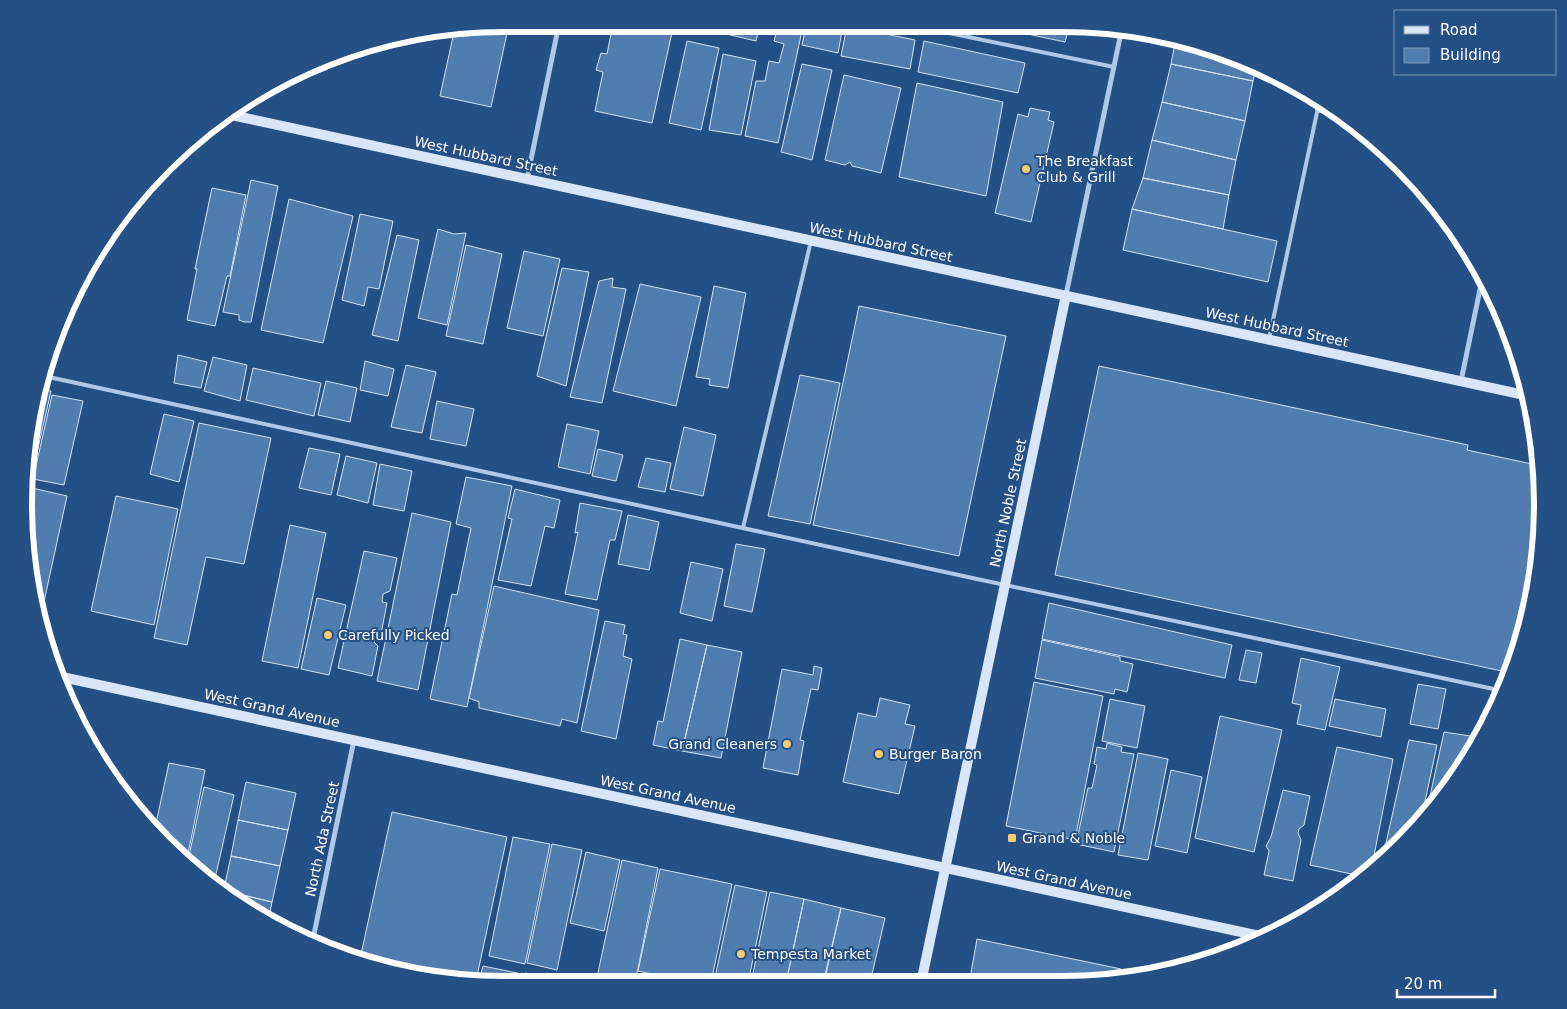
<svg xmlns="http://www.w3.org/2000/svg" width="1567" height="1009" font-family="'DejaVu Sans',sans-serif">
	<style>
		.building { fill: #507cb0; stroke: #d2e3f7 }
		.lines { fill: none; stroke-linecap: round; stroke-linejoin: round }
		.lane { stroke: #aec9e9; stroke-width: 4 }
		.street { stroke: #aec9e9; stroke-width: 5 }
		.secondary { stroke: #d9e6f7; stroke-width: 10 }
		.poi-dot { fill: #f4cd72; stroke: #245086; stroke-width: 2 }
		.labels { text-anchor: middle; dominant-baseline: central; stroke-width: 4; stroke-linejoin: round; paint-order: stroke }
		.street-label { font-size: 14px; fill: #fff; stroke: #245086 }
		.poi-label { font-size: 14px; fill: #fff; stroke: #245086; text-anchor: start }
		.rim { fill: none; stroke: #fff; stroke-width: 6 }
	</style>
	<rect width="100%" height="100%" fill="#245086"/>
	<path class="building" d="M504,24H509L491,107L440,96L454,32Z
		M613,24L661,25L673,28L652,123L595,111L603,72L596,70L601,53L607,54Z
		M728,25H760L756,41L726,34Z
		M778,26H803L778,143L745,136L756,81H765L769,61L779,63L784,44L774,41Z
		M806,26H843L838,53L802,45Z
		M847,26L915,40L910,69L841,56Z
		M995,27L1069,28L1065,42Z
		M687,41L719,48L701,130L669,123Z
		M924,41L1025,63L1018,93L918,72Z
		M1175,43L1256,67L1253,81L1171,64Z
		M723,54L756,61L741,135L709,130Z
		M802,64L832,70L812,160L781,152Z
		M1171,64L1253,81L1245,121L1162,102Z
		M844,75L901,88L881,173L852,166L850,162L845,165L825,160Z
		M917,83L1003,102L986,196L899,177Z
		M1162,102L1245,121L1236,160L1152,140Z
		M1030,108L1050,112L1048,120L1054,122L1031,222L995,213L1018,114L1028,117Z
		M1152,140L1236,160L1229,195L1143,178Z
		M1143,178L1229,195L1223,229L1132,209Z
		M251,180L278,186L251,322H244L239,320V315L223,312Z
		M212,188L246,195L230,276H227L215,326L187,320L197,269H195Z
		M289,199L353,216L323,343L261,330Z
		M1132,209L1277,241L1268,282L1123,250Z
		M360,214L393,221L379,289L368,287L364,306L342,300Z
		M438,229L454,234L466,233L447,325L418,318Z
		M397,235L419,240L398,341L372,335Z
		M466,245L502,254L483,344L446,336Z
		M524,251L560,259L543,336L507,328Z
		M562,268L589,272L566,386L537,376Z
		M613,278L612,287L626,289L602,403L570,397L599,281Z
		M640,284L701,297L676,406L613,391Z
		M714,286L746,293L728,388L709,385L710,379L696,377Z
		M859,306L1006,336L959,556L813,525Z
		M178,355L207,362L201,388L174,383Z
		M213,357L247,365L240,401L204,391Z
		M365,361L394,369L388,396L360,390Z
		M406,365L436,372L422,433L391,427Z
		M1099,366L1468,445L1467,450L1541,466L1542,473L1539,567L1518,659L1511,673L1055,575Z
		M253,368L321,383L314,416L246,400Z
		M800,375L840,383L810,524L768,516Z
		M326,381L357,388L350,422L318,415Z
		M42,389L51,391L31,479L25,477V473Z
		M52,395L83,401L64,485L33,479Z
		M437,401L474,409L466,446L430,439Z
		M164,414L194,421L179,482L150,474Z
		M199,423L271,438L244,564L206,557L187,645L154,638Z
		M567,424L599,431L590,474L558,467Z
		M684,427L716,435L703,496L670,489Z
		M309,448L340,454L331,495L299,488Z
		M598,449L623,455L616,481L592,476Z
		M346,456L377,463L368,503L337,495Z
		M646,458L671,463L665,492L638,487Z
		M380,464L412,471L404,511L373,505Z
		M466,477L512,486L467,707L430,699L452,594L457,595L471,528L456,524Z
		M32,488L67,496L42,611L38,610L28,506Z
		M515,489L560,500L554,528L545,526L531,586L498,580L512,519L508,518Z
		M116,496L178,509L154,625L91,611Z
		M580,503L622,511L615,540H610L597,600L565,594L578,532L575,533Z
		M412,513L451,522L418,690L377,681Z
		M628,515L659,522L649,570L618,564Z
		M290,525L326,533L298,668L262,661Z
		M736,544L765,549L752,612L724,606Z
		M364,551L397,558L390,591L383,594L382,602L387,603L381,634L375,635L374,642L378,646L372,676L338,668Z
		M691,562L723,569L712,621L680,613Z
		M494,586L599,610L577,723L562,719L560,726L479,708V702L469,698Z
		M317,598L346,605L329,675L301,669Z
		M1049,603L1232,645L1225,678L1042,639Z
		M605,621L625,625L623,634L627,635L623,656L632,659L616,739L581,731Z
		M680,639L707,645L682,751L653,745L658,721L663,722Z
		M1042,640L1120,657V661L1133,664L1127,692L1115,689L1114,694L1035,678Z
		M707,645L742,652L721,758L682,751Z
		M1246,650L1262,653L1256,683L1239,680Z
		M1301,658L1340,667L1325,730L1297,724L1301,705L1292,703Z
		M814,666L822,668L818,690L811,689L800,740L804,741L798,775L763,768L782,669L813,675Z
		M1034,682L1103,696L1075,840L1006,826Z
		M1418,684L1446,689L1438,729L1410,724Z
		M880,698L910,705L905,724L915,726L899,794L843,782L858,713L876,717Z
		M1110,699L1145,706L1137,748L1102,741Z
		M1335,699L1386,709L1381,737L1329,726Z
		M1490,707L1496,708L1484,733Z
		M1220,716L1282,730L1254,852L1195,838Z
		M1444,732L1477,737L1475,751L1425,819Z
		M1409,740L1437,745L1420,825L1382,861Z
		M1107,743L1122,747L1121,752L1134,754L1114,852L1076,844L1088,788H1092L1097,765L1094,764L1097,747L1106,749Z
		M93,747L99,748L98,756Z
		M1337,747L1393,759L1371,871L1365,877L1310,865Z
		M1138,753L1168,759L1148,860L1118,855Z
		M169,763L205,770L186,864L155,828Z
		M1171,770L1202,777L1187,853L1155,846Z
		M246,782L296,793L288,830L238,820Z
		M204,787L234,795L214,883L187,865Z
		M1283,790L1310,796L1304,825L1299,829L1298,833L1301,840L1293,881L1264,875L1269,851L1266,846L1271,837Z
		M392,812L507,837L476,981H442L360,959Z
		M238,820L288,830L280,866L231,856Z
		M513,837L550,844L525,964L489,956Z
		M552,844L582,850L557,970L527,963Z
		M586,852L620,860L604,931L570,923Z
		M231,856L280,866L272,902L230,892L224,889Z
		M622,860L658,868L639,964L635,982H596Z
		M660,869L732,884L711,982H680L681,980L638,971Z
		M735,885L767,892L748,983L714,982Z
		M230,892L272,902L269,917Z
		M770,892L804,899L786,983H751Z
		M804,899L841,908L824,983H786Z
		M841,908L885,918L870,983H823Z
		M977,939L1121,969L1119,980L1094,984H969Z
		M483,966L522,974L521,982L479,981Z
		M525,973L555,979L554,982H523Z"/>
	<g class="lines">
		<path class="lane" d="M920,27L1114,67
			M1317,110L1337,115
			M1269,339L1319,103
			M44,376L977,579L1503,691
			M743,528L811,241"/>
		<path class="street" d="M527,179L559,24
			M1066,295L1122,28
			M1461,381L1483,275
			M312,944L354,740"/>
		<path class="secondary" d="M227,114L1529,396
			M62,677L1269,938
			M921,983L1066,295"/>
	</g>
	<g class="poi-dot">
		<circle cx="1026" cy="169" r="5"/>
		<circle cx="328" cy="635" r="5"/>
		<circle cx="787" cy="744" r="5"/>
		<circle cx="879" cy="754" r="5"/>
		<rect x="1007" y="833" width="10" height="10" rx="2.5"/>
		<circle cx="741" cy="954" r="5"/>
	</g>
	<g class="labels">
		<g class="street-label">
			<text transform="translate(486 156) rotate(12)">West Hubbard Street</text>
			<text transform="translate(881 242) rotate(12)">West Hubbard Street</text>
			<text transform="translate(1277 327) rotate(12)">West Hubbard Street</text>
			<text transform="translate(1008 503) rotate(-78)">North Noble Street</text>
			<text transform="translate(272 708) rotate(12)">West Grand Avenue</text>
			<text transform="translate(668 794) rotate(12)">West Grand Avenue</text>
			<text transform="translate(322 839) rotate(-78)">North Ada Street</text>
			<text transform="translate(1064 880) rotate(12)">West Grand Avenue</text>
		</g>
		<g class="poi-label">
			<text x="1036" y="161">The Breakfast<tspan x="1036" dy="16">Club &amp; Grill</tspan></text>
			<text x="338" y="635">Carefully Picked</text>
			<text x="777" y="744" text-anchor="end">Grand Cleaners</text>
			<text x="889" y="754">Burger Baron</text>
			<text x="1022" y="838">Grand &amp; Noble</text>
			<text x="751" y="954">Tempesta Market</text>
		</g>
	</g>
	<path d="M0 0H1567V1009H0ZM504 32H1062A472 472 0 0 1 1534 504V504A472 472 0 0 1 1062 976H504A472 472 0 0 1 32 504V504A472 472 0 0 1 504 32Z" fill="#245086" fill-rule="evenodd"/>
	<path class="rim" d="M504 32H1062A472 472 0 0 1 1534 504V504A472 472 0 0 1 1062 976H504A472 472 0 0 1 32 504V504A472 472 0 0 1 504 32Z"/>
	<rect x="1394" y="10" width="162" height="65" fill="#245086" stroke="#7c96b6"/>
	<rect x="1404" y="26" width="25" height="8" fill="#d9e6f7" stroke="#7c96b6"/>
	<text x="1440" y="35" font-size="15" fill="#ffffff">Road</text>
	<rect x="1404" y="48" width="25" height="15" fill="#507cb0" stroke="#7c96b6"/>
	<text x="1440" y="60" font-size="15" fill="#ffffff">Building</text>
	<path d="M1397 989v8h98v-8" fill="none" stroke="#ffffff" stroke-width="2.5"/>
	<text x="1404" y="989" font-size="15" fill="#ffffff" stroke="#245086" stroke-width="4" paint-order="stroke">20 m</text>
</svg>
